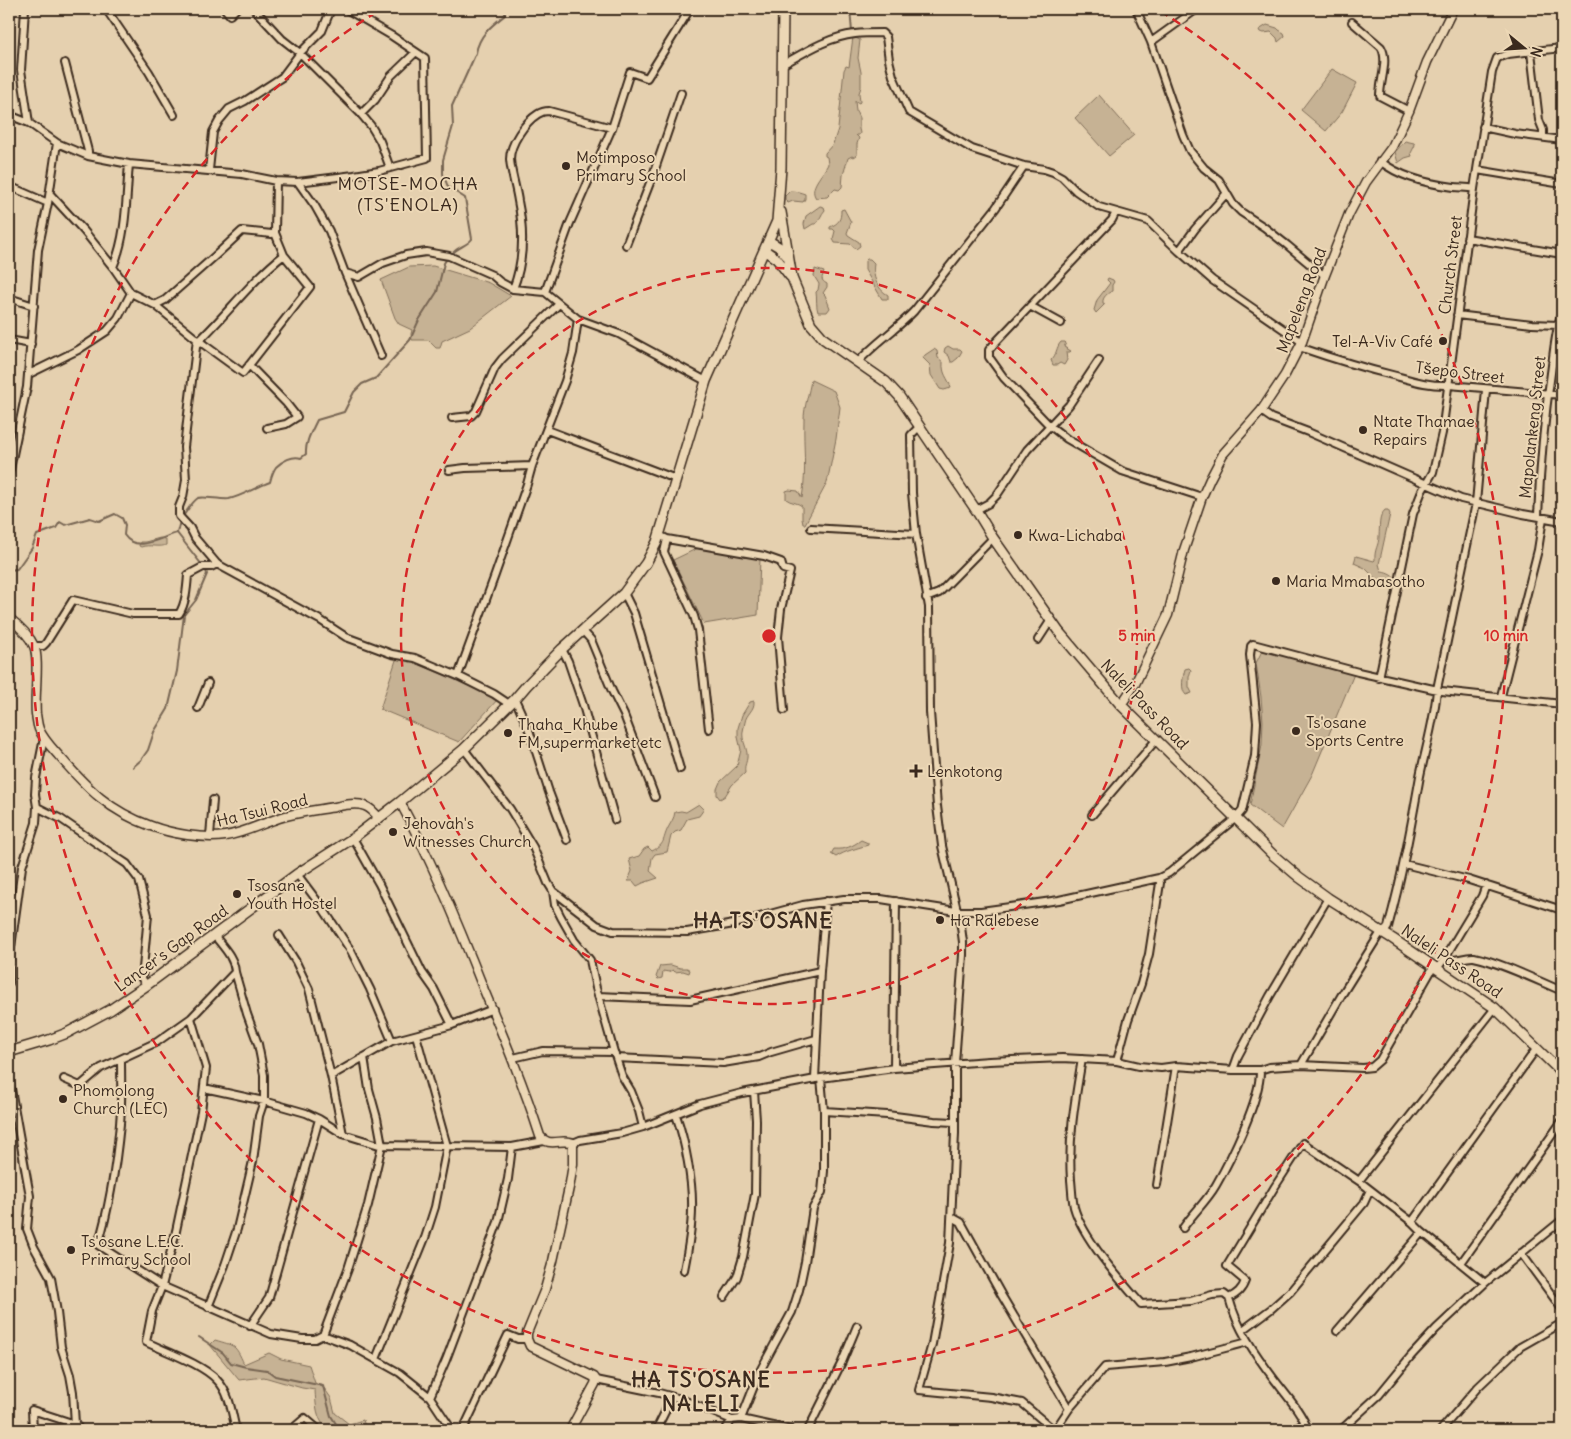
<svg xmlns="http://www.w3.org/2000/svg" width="1571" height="1439" font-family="Delius,sans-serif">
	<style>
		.green { fill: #c6b294; stroke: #806e59 }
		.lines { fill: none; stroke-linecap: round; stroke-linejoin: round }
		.stream { stroke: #776552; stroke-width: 2 }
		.minor-casing { stroke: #3b2a1e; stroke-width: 10 }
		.tertiary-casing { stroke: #3b2a1e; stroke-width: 11 }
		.secondary-casing { stroke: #3b2a1e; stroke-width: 12 }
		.minor { stroke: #ecd7b5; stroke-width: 6 }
		.tertiary { stroke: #ecd7b5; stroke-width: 8 }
		.secondary { stroke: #ecd7b5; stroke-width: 9 }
		.ring { fill: none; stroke: #d62828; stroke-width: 2.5; stroke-dasharray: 9 6 }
		.poi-dot { fill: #3b2a1e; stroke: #ecd7b5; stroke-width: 2 }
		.labels { text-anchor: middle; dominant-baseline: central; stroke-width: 4; stroke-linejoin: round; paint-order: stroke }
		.poi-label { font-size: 16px; fill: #3b2a1e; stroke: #ecd7b5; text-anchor: start }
		.street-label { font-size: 16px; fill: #3b2a1e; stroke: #ecd7b5 }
		.neighbourhood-label { font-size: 18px; letter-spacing: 1px; fill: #3b2a1e; stroke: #ecd7b5 }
		.district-label { font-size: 21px; font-weight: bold; letter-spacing: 1px; fill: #3b2a1e; stroke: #ecd7b5 }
		.centre { fill: #d62828; stroke: #ecd7b5; stroke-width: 2.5 }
		.ring-label { font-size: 15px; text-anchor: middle; font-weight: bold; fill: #d62828; stroke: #ecd7b5; stroke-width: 4; stroke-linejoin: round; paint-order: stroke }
	</style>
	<rect width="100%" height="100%" fill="#e5d0af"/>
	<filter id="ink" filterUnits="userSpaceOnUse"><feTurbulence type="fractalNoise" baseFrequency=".02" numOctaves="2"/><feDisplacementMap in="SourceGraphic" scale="10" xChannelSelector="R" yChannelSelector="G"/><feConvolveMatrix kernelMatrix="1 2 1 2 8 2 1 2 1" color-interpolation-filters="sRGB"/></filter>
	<g filter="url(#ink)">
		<path class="green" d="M1267,25L1277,28L1279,30L1284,33L1285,36L1278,42L1277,38L1271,32L1264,33L1260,32L1259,30Z
			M853,37L860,40L858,58L861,72V87L859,93L860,102L859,103L855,101L856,111L859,118V129L860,133L859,135H856L859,138L857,144V155L854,157L852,156L848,158L843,175L842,187L839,190L835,189L827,197L816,198C808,187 823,175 828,164L827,157L825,156V153L833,144L838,129L844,70L846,66L849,67Z
			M1332,69L1357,83L1342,112L1326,131L1301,110Z
			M1099,95L1134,135L1109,156L1075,118Z
			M1405,141L1414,143L1415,145L1411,153L1412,156L1405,158L1398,163L1395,152Z
			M790,191C795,191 800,192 805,194V199L803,202L793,201L788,203L785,200V196Z
			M820,206L824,207L825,210C821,214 820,220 816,224H813L805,229L804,224L806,216Z
			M844,209L851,222L847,233L848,235L859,242L860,246L856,249L850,244L835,243L833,239L835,231L833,229H830V227C839,223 841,220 841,210Z
			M867,259H870L874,263C872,276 877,289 888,295V299H882L865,270V261Z
			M433,266L489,283L511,296L470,328L442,341L440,348H436L428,340H412L411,334L412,330L399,324L395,318L381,280L409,267Z
			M815,269L824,272C822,278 820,280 827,284V287L823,293L825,295L830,308L827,312H818C816,307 817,298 816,292L818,290L819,284L814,276Z
			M1108,278L1113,280L1114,282L1112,285V291C1108,293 1102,297 1103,303L1105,304L1096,313L1094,310L1097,300L1110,283L1107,280Z
			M1061,342H1065L1066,343L1064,347L1071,351L1070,352H1066L1067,360L1064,365L1060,363L1057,365H1053L1051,360C1057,355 1056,347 1061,342Z
			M948,346L953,349H960L962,351L958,358L953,362H951L949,356L944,352L945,348Z
			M934,349L937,351L938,358L943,362C942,375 948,377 951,388L944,390L940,389L931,375L930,365L923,358L925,355Z
			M811,380L834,391L840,407L836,439L827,483L805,524H803L802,519V506C797,502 791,503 786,499V491L789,490L798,491L802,498C807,469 803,448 804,419C804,407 809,393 811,380Z
			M1385,510H1388L1390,514L1379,564L1381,571C1385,571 1393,574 1395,578L1394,583L1391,586L1387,583H1380L1365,568L1354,563L1356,556L1374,561L1375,560C1374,549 1379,546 1379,536C1380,527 1378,517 1385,510Z
			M160,538L166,539V545C159,548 149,544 141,547L139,546L140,542H145Z
			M698,548L760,558L758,615L704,624L673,560Z
			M1263,649L1354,674L1312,775L1282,829L1250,805L1262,745L1263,721L1261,697L1256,663Z
			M403,657L498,699L459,742L380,709L396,660Z
			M1189,668L1191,670L1189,677V687L1192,693L1186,695C1180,689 1183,677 1185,669Z
			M754,701C755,710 746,714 745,722C744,727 742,733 743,738C744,744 748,751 747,758C746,765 744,765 745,773L732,785L725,796L720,799L717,795V789L720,782L737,766L741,750L738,737V728L742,715L750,702Z
			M699,804L704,809L699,816L687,819L681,830L675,832L671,836L667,852L655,854L652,858L650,871L658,878L643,883L637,886L633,881H628L632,871L629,859L639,856L644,849L648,847L652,851C666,844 662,840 668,828C671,822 674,819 675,812L681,811L686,812Z
			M861,840L868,843V845C858,848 845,851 836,857L831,854L834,849C845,850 853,846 861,840Z
			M671,965L680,968H687L690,970L689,973L683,971L675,972L673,970L669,972L663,971L662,978L658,979L656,977L660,966Z
			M215,1340C235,1346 235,1344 244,1364L269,1353L281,1359L309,1365L315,1383L324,1388L331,1398L335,1413L349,1424L363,1420L366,1430H327C316,1417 316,1406 315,1390L302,1388L264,1377L239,1380L210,1345Z"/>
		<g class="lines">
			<path class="stream" d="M850,9L852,32
				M452,254C457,247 467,246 472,239L465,198L448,187L443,174V160L453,126L452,106L476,53C479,35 491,26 505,15V9
				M183,516C187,511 192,502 198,498C203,496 221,500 229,499C243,496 256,487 270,482C271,478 273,471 276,467C282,461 293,455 301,458L306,454C305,442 312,431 317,420L344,412L354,392L362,384L376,378L410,340L419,320L437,292L444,263L448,257
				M177,533L202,565
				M9,570L17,569L32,548L37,535L56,528L60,522L65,525L90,518L99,521L115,514L122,518L125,525L124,535C137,554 161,537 177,533L180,521
				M133,767L141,760L148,750L154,732L168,709L177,671L184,615L196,600L207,574L205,568
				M199,1337L223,1353L231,1363L246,1367L267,1370L275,1376L323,1386L331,1416L340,1430"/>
			<defs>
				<path id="minor" d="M106,9L149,72L174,115
					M225,9L230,15L236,9
					M254,9L282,39L300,53L361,114L371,126L380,141L390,168
					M1136,9L1151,42L1183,135L1190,151L1204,168L1219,180L1233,204L1241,212L1264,227L1287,245L1318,271L1325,275
					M1352,22L1381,47C1389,60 1380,80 1380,96L1409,111
					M1151,42L1197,9
					M1531,52L1539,120L1543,130V137
					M65,63L88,151V156
					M782,65C805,52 828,37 855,34C864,33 873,33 882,33L886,37L889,60L893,76L909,112L972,149L1024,166L1044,169L1053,172L1062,177L1076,191L1099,207L1148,221L1179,251L1212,280L1302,342
					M361,114L375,100L391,76L416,52
					M9,115L29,123
					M1483,127L1515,134L1562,140
					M57,143L88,156L129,164L242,174L276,181L298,182L354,175L379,171L427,158L425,58L392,36L346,9
					M1380,161C1400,177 1429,184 1454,187C1461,188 1467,187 1474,189
					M209,170L213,132L219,121L229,109L245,101L282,77L300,53L322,31L331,9
					M1477,170L1562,184
					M298,182L315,206L329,231L345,273L381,356
					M9,186L48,203
					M50,194L84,231L113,267L131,293L155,305L199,341L243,373L310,287L284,255L275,233L276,181
					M1116,212L1112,220L995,343L989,350V357L1004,378L1049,425L1067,439L1122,471L1202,497
					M1467,238L1562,254
					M626,245L653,175L681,93
					M1179,251L1195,229L1226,194
					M113,267C127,235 126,198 129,164
					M345,273L359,277L383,263L406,255L426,252L449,256L492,275L500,282L513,289L545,292L578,319L619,334L706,381
					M513,289C524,261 524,230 518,201C516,187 511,173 510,159C510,144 525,122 538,114C541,112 545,111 549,111L612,128
					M545,292L570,223L612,128L630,72L647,78L690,9
					M9,298L34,306
					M155,305L165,300L215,256L242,231L272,234L275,233
					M1030,306L1061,323
					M1457,315L1532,324L1558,325
					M197,339L184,447L186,480L183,497L179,507V516L190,528L195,538L217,564L320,620L346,637L392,654L415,658L458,676L494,694L509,704
					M9,340L31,344
					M199,341C228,313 252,280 284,255
					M1299,347C1331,358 1363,368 1396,376C1414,381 1430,386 1449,385L1562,395
					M858,362C875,343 897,329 914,311L995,209L1024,166
					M249,365L286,403L297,417L286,424L267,428
					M29,374L78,350L107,331L118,318L131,293
					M1261,411L1271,418L1308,432L1461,499L1523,514L1562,521
					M452,418L471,416L476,411L495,368L502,359L559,304
					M919,427L911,435L912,493L916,534L929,607L930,712L937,806L942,846L961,927L963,942V955L955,1063V1133L950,1243L932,1344L919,1390L991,1397L1022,1403L1054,1430
					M547,430L676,479
					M449,470L465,468L532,466
					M9,474L27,387L38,250L48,203L57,143L29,123L21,70L25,9
					M976,510L989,503L997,495L1027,450L1069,405L1099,360
					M1538,516C1540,468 1544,420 1551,373C1554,352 1555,332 1562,312
					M811,528L916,534
					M659,535L667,539L764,556L781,562L783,569L790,571L781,609L778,637L784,710
					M667,539L664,552L694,616L698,630L709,729
					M624,593L634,613L680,769
					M926,598L939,593L993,538
					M583,631L591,640L612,691L624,715L655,797
					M1038,640L1051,620
					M34,646H43L46,643L73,600L133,614H179C186,603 187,588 188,575L203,567H211L217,564
					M562,649L568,661L583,705L615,820
					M458,676L495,575L527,484L532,466L565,381L573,353L578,319
					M1379,678L1413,514L1422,491L1433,472L1442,433L1474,189L1492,72L1497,58L1508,54L1562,48
					M1501,696L1538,550L1543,518
					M515,699L529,730L549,792L567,840
					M198,708L208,683
					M464,749L510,809L533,847L548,883L553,891L597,925L613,931L687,932L734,924L803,905L844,899H881L956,911H981L1059,900L1159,878L1169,873L1236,818L1242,811L1255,756L1257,722L1250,655L1251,646L1253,644L1358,672L1442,691L1562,704
					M37,807L61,819L115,856L127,864L139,880L148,915L142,979L147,985
					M1092,815L1157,739
					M210,836L213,800
					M353,838L379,884L422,972L434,989L452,1025
					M1404,864L1469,880L1562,910
					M297,874L324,910L351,951L370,989L392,1041
					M553,891L555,905L561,917L574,940L590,960L596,988L614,1052L622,1076L631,1091L639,1111L643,1127
					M1384,933L1388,927C1402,877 1411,827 1420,776C1426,747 1435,718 1437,689L1476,503L1486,390
					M279,935L296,962L309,989L331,1076
					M1444,959L1482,896L1486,885
					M1437,969L1444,959C1454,963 1464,956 1474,957C1502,963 1536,980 1562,991
					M9,983V962L22,867L36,823L37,807L35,794L36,778L44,738
					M598,996L690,1000L820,971
					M191,1018L206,1068L201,1112L176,1231L162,1286L152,1311L146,1342C167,1352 202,1364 217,1380C230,1393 232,1414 236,1430
					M513,1058L543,1051L614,1052
					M616,1058L723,1063L759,1057L771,1052L816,1039
					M121,1059C121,1080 122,1102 120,1124C116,1165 110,1206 98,1245L162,1286L271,1334L302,1339H315L323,1335L350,1345L400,1373L430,1397L452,1430
					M1082,1059C1075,1100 1068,1138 1071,1180C1072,1189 1072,1198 1074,1207C1082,1237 1120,1280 1141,1304L1191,1301L1212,1295L1224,1294L1229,1298C1237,1294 1242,1290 1245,1281L1227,1266L1274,1188L1303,1143L1359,1181L1412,1222L1422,1232L1485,1283
					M1117,1061L1128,1020L1141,984L1149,954L1160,883L1159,878
					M1301,1065L1341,996L1381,932
					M894,1068L896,901
					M1233,1070L1238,1056L1270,996L1328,898
					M9,1078L30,1196L27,1229L34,1247L51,1278L57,1312L61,1347L70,1375L73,1392L75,1424L80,1430
					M64,1079L80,1086L101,1068L157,1042L191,1018L235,972
					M815,1079L820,971L826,901
					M204,1088L264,1101L306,1113L319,1119L343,1134L379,1145L512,1147L544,1141
					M824,1111L887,1115L934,1121L954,1122
					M676,1115C685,1140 693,1182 692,1209C692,1229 688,1250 684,1270
					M343,1134L331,1076L392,1041L452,1025L493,1009
					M573,1143L580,1140L622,1133L643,1127L700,1104L742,1093L821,1078L894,1068L989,1061L1062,1058L1117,1061L1139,1066L1161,1068L1176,1066L1233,1070H1260L1269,1067L1301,1065L1363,1068L1372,1067L1380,1060L1434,966
					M1359,1181L1495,1008
					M1157,1185L1176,1066
					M952,1217L961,1222L1002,1296L1069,1409
					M1412,1222L1537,1048
					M1183,1228C1193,1213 1207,1201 1216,1185C1231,1159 1261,1098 1260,1070
					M1521,1253L1562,1309
					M1461,1263L1562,1121
					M724,1297L737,1277L743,1257L755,1194L756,1120L754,1091
					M1229,1298C1237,1328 1255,1354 1274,1379C1286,1395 1301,1411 1308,1430
					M208,1307L225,1265L237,1229L253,1161L259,1116L264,1101V1075L258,1044L247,1014L235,972C234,957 223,947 214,935
					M250,1326L269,1298L319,1119
					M1243,1330L1271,1309L1290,1292L1364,1203L1370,1190
					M1337,1331L1422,1232
					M323,1335L348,1269L368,1205L382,1145L377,1118L369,1089L364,1057
					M376,1359L425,1238L435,1207L447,1146L416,1035
					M596,1380L659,1393L681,1399L732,1420L741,1419
					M430,1397L446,1360L498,1222L508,1179L512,1147
					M33,1430L32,1410L75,1424
					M291,1430L305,1418L319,1430
					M463,1430L508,1335L518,1339H527
					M656,1430L665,1412L670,1396
					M725,1430L732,1420
					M791,1430L741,1419L760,1371L774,1345L792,1312L799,1290L805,1262L813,1208L822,1192L824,1171V1111L821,1078
					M808,1430L842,1362L857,1326
					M1055,1430L1069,1409L1105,1367L1165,1362L1191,1357L1248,1342
					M1293,1430L1305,1423
					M1341,1430L1379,1395L1411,1356L1436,1329L1485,1283L1562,1220
					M1441,1430L1478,1387L1520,1347L1562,1323"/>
				<path id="tertiary" d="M9,618C18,625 29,635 34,646C40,659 34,697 36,714C37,719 37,724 39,729C43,739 52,748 59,756C88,789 109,811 151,826C172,834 203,839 225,836C244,833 261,824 279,818C297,812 317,810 335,807C344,805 356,802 365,806C371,808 375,813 379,818
					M1121,705L1135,684L1168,615L1184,550L1202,497L1210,479L1223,454L1261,411L1285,375L1302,342L1325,275L1349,214L1366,182L1392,147L1409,111L1427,62L1453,9
					M400,802C433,863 459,926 484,990C504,1038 524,1086 540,1136C548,1148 562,1138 573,1143V1164L570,1183L553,1261L545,1289L527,1333V1339L530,1346L594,1377L596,1380L595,1384L570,1430"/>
				<path id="secondary" d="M781,212L792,278L811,324L824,339L886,382L899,396L976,510L993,538L1059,632L1121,705L1273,855L1299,877L1328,898L1393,939L1495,1008L1562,1073
					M769,241L779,247L787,256
					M764,250L777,259L790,276
					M9,1052L49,1040L67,1033L110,1010L147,985L297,874L353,838L400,802L464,749L515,699L527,685L562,649L624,593L646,563L657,542L706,381L777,221L781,168L783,9"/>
			</defs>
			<use href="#minor" class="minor-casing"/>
			<use href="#tertiary" class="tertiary-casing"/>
			<use href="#secondary" class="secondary-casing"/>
			<use href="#minor" class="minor"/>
			<use href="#tertiary" class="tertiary"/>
			<use href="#secondary" class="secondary"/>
		</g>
	</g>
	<g class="ring">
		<circle cx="769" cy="636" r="368"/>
		<path d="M1160 11A737 737 0 1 1 378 11"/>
	</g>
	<g class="poi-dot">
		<circle cx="566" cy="166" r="5"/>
		<circle cx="1443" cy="341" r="5"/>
		<circle cx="1363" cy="430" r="5"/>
		<circle cx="1018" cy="535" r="5"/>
		<circle cx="1276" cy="581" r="5"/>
		<circle cx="1296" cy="731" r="5"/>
		<circle cx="508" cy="733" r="5"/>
		<path d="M913.5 763.5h5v5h5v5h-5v5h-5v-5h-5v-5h5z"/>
		<circle cx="393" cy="832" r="5"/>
		<circle cx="237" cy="894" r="5"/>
		<circle cx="940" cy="920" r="5"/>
		<circle cx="63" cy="1099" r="5"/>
		<circle cx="71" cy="1250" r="5"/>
	</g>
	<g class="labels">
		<g class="poi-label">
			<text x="576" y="157">Motimposo<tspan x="576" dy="18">Primary School</tspan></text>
			<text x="1433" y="341" text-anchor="end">Tel-A-Viv Café</text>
			<text x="1373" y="421">Ntate Thamae<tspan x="1373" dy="18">Repairs</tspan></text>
			<text x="1028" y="535">Kwa-Lichaba</text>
			<text x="1286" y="581">Maria Mmabasotho</text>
			<text x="1306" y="722">Ts'osane<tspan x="1306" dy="18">Sports Centre</tspan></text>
			<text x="518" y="724">Thaha_Khube<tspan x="518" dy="18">FM,supermarket etc</tspan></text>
			<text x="927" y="771">Lenkotong</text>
			<text x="403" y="823">Jehovah's<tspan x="403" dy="18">Witnesses Church</tspan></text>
			<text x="247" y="885">Tsosane<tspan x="247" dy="18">Youth Hostel</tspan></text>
			<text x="950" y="920">Ha Ralebese</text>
			<text x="73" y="1090">Phomolong<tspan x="73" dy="18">Church (LEC)</tspan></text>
			<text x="81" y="1241">Ts'osane L.E.C.<tspan x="81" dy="18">Primary School</tspan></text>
		</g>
		<g class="street-label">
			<text transform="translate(1450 265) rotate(-83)">Church Street</text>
			<text transform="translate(1301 300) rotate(-69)">Mapeleng Road</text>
			<text transform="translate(1460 372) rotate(7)">Tšepo Street</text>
			<text transform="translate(1532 427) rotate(-84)">Mapolankeng Street</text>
			<text transform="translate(1145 704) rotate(46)">Naleli Pass Road</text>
			<text transform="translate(262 810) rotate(-14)">Ha Tsui Road</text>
			<text transform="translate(171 948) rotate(-36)">Lancer's Gap Road</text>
			<text transform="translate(1452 961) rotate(34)">Naleli Pass Road</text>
		</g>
		<g class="neighbourhood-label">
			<text x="408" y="183">MOTSE-MOCHA<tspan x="408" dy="21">(TS'ENOLA)</tspan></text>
		</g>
		<g class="district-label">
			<text x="763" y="920">HA TS'OSANE</text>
			<text x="701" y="1379">HA TS'OSANE<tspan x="701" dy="24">NALELI</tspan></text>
		</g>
	</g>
	<circle cx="769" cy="636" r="8" class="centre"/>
	<g class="ring-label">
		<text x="1137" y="641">5 min</text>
		<text x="1506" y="641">10 min</text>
	</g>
	<rect width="1571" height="1439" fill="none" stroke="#ecd7b5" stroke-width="30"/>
	<rect x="15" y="15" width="1541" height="1409" fill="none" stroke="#3b2a1e" stroke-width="2" filter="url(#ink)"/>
	<g transform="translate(1524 48) rotate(108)" stroke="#ecd7b5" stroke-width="4" paint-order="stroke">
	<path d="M0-4L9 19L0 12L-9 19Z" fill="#3b2a1e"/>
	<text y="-8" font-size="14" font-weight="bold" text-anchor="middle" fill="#3b2a1e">N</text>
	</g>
</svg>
